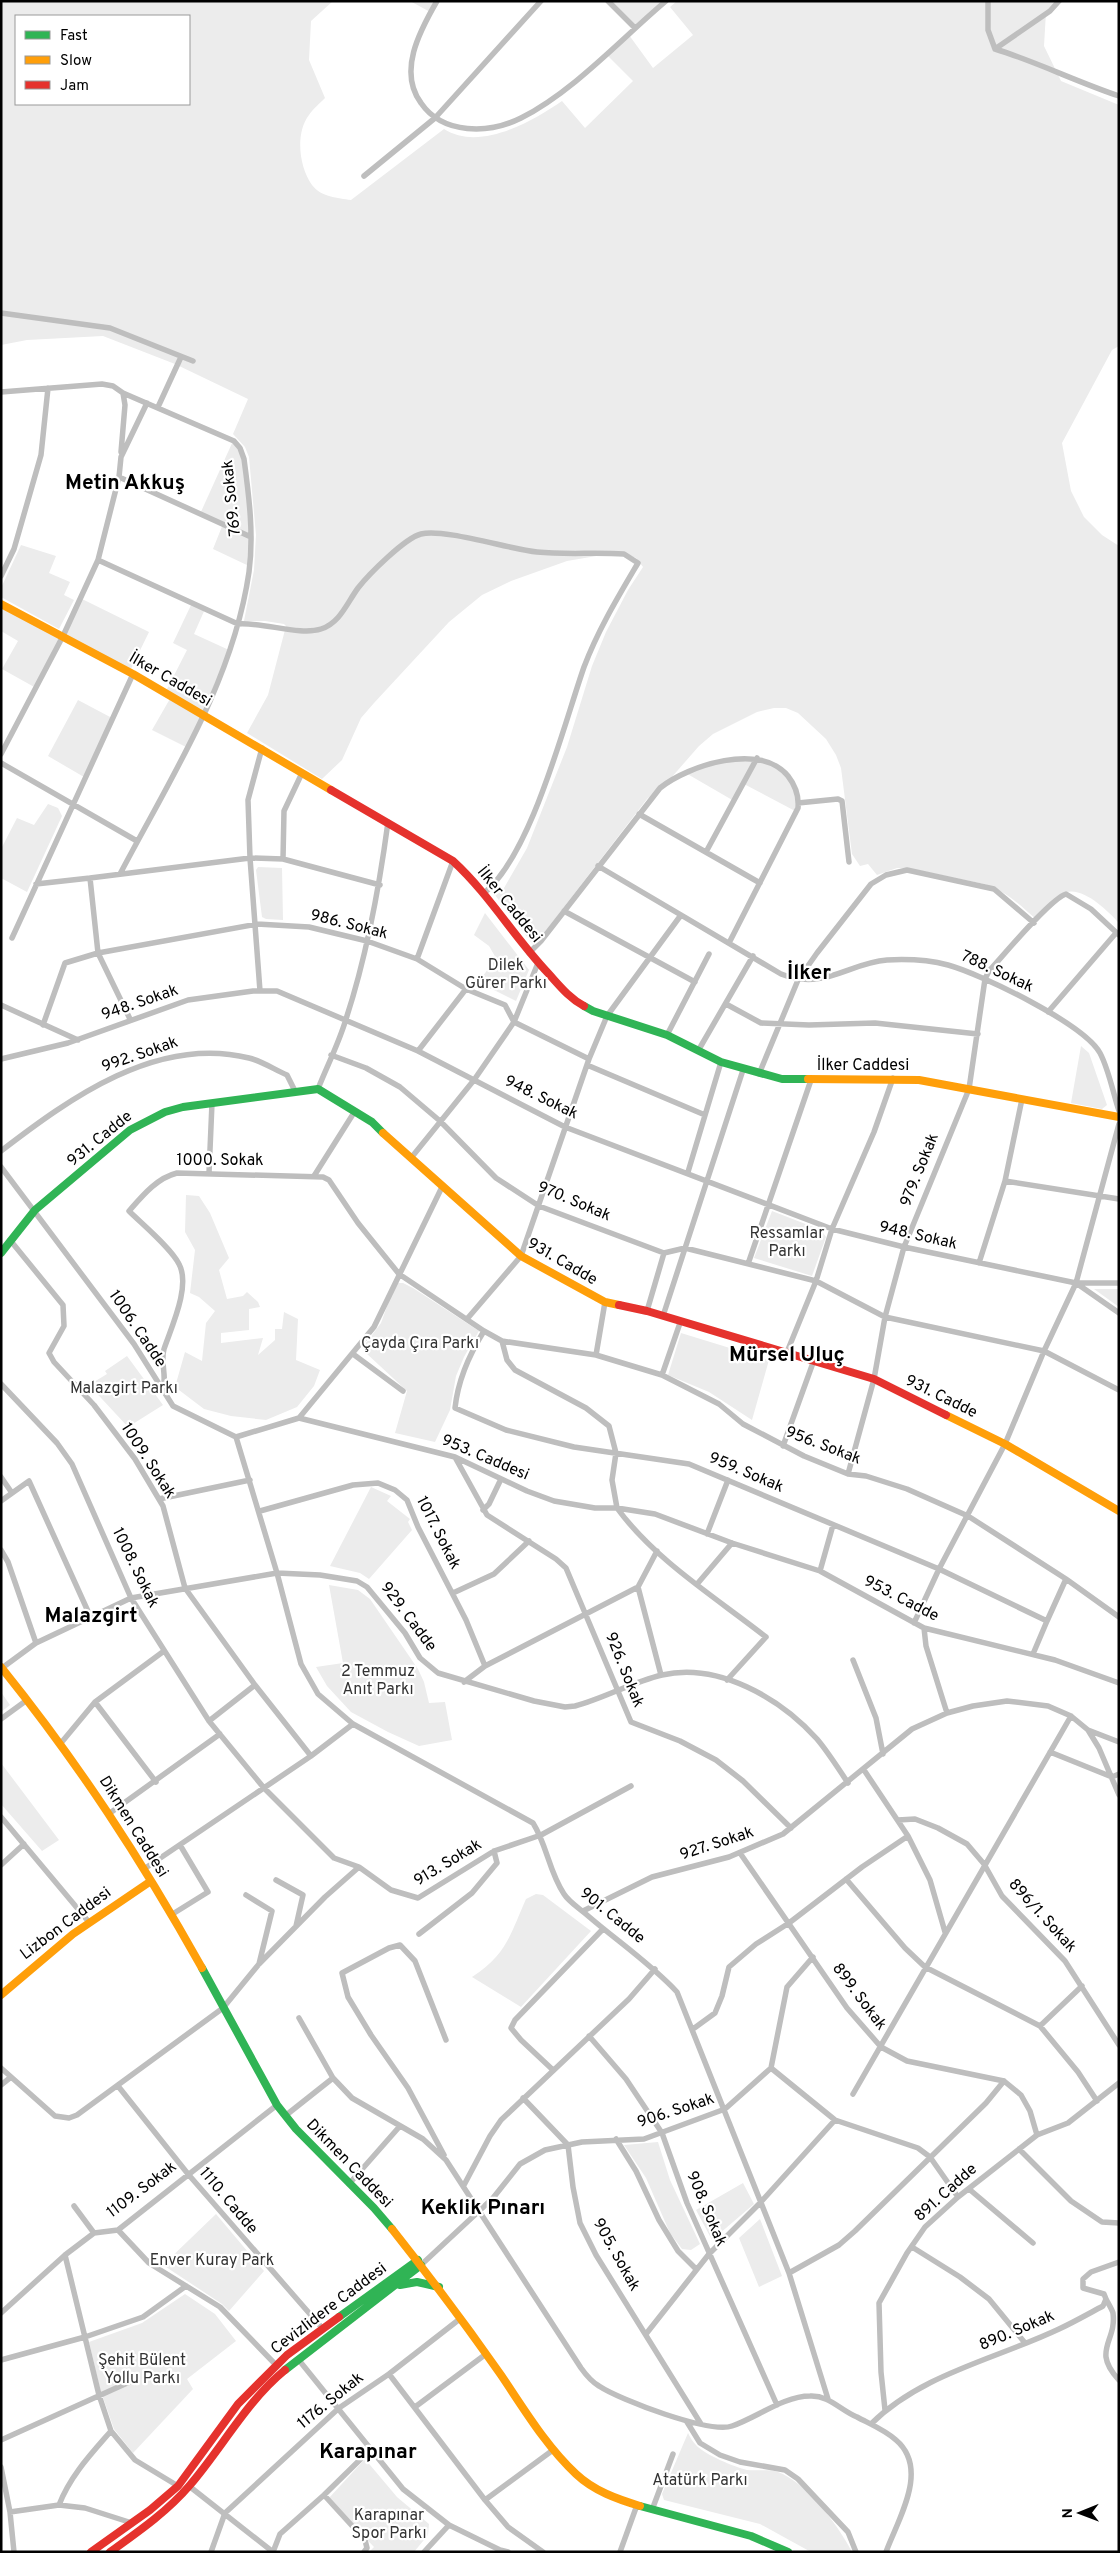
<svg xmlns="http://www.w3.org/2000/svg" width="1120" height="2553" font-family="Overpass,sans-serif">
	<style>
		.green { fill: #ececec; fill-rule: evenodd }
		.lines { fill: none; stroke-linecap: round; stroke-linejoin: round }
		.street { stroke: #bebebe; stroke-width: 5.5 }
		.fast { stroke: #30b455; stroke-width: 8 }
		.slow { stroke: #ff9f0a; stroke-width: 8 }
		.jam { stroke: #e5322d; stroke-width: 8 }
		.labels { text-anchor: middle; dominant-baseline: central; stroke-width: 4.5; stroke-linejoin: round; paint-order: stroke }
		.street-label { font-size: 16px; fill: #000; stroke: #fff }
		.park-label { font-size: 16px; fill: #333; stroke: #fff }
		.district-label { font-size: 21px; font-weight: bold; fill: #000; stroke: #fff }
	</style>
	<rect width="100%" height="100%" fill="#fff"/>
	<path class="green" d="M1,1H333L311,21L309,60L325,98C320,103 313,109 309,115C295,133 299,167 312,185C321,197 338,198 351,200L444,129C480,152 533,121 562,101L585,128L633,81L608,56L629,35L653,68L693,35L670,7L677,1H1057L1046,12L1044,46L1061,81L1119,105V346L1112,350L1062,443L1071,491L1084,517L1102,535L1119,546V923C1107,910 1080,883 1062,894C1053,900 1045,912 1038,921C1021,906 1005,890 984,884L908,868H897L877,875L868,864L860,866L852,854L841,768L836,755L826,739L798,713L786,708H774L757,712L713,734L699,746L671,778L647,799L534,946L495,895L504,888L527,848L567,747L592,666L606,632L628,590L643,567L636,558L626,554L614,553L567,561L511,581L482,595L449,622L374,703L361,718L342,760L322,779L247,733L268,695L286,626L284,624L265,621H244L254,570L256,535L249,457L245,447L233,434L248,399L175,364L103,336L27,340L1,345ZM16,16H189V104H16Z
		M410,1H439L432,13Z
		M608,1H666L635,28Z
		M233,441C253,461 249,537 249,566L213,549L223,524L200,514Z
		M21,545L56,556L49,573L70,582L64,595L74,600L59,629L1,597V588Z
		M80,598L149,632L129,673L63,637L36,688L2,669L18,641L1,631V604L63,636Z
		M192,603L205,609L194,634L229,650L188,748L152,730L171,697L165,693L187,650L173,643Z
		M78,700L112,718L84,777L48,756Z
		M757,758C788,773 794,777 797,812L744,784L734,801L684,772L696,767Z
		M48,804L58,808L62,816L27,892L1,878V849L17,818L34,825Z
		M258,867L282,868L283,920L266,919L262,917L256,870Z
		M485,913L529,970L516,1001L492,989L475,987L496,958L489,946L474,935Z
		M1081,1046L1089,1053L1107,1105L1102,1109L1071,1103Z
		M186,1195L199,1196L210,1213L229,1258L219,1270L227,1299L243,1296L247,1292L258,1302L260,1307L249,1309V1330L221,1333V1343L263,1338L258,1355L275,1340V1329H282L284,1312L298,1319L296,1360L320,1370L314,1386L297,1407L266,1420L231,1416L204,1409L175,1387L185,1352L202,1361L206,1323L215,1311L199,1297L190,1293L195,1250L185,1232Z
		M772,1211L821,1230L826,1237L812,1276L754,1258Z
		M398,1283H403L413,1288L479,1331L464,1357L456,1376L450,1410L435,1442L395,1433L407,1391L366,1353L363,1347L381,1323L394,1287Z
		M1095,1289H1119V1307L1094,1289Z
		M681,1333L769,1360L752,1420L709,1392L668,1375Z
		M127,1356L163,1405L128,1427L89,1385L107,1374L105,1371Z
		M371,1487L391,1496L387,1501L410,1519L408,1522L412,1530L369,1579L360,1573L330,1566Z
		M329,1585L358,1590L370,1599L418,1669L424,1682L429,1703L445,1702L452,1740L419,1746L388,1732L351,1712L327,1686L316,1667L343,1663Z
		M1,1692L10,1705L1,1712Z
		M1,1763L59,1840L42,1851L1,1804Z
		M536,1894L543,1895L591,1931L521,2007L472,1977C507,1954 510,1935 526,1899Z
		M658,2142L670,2180L700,2244L691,2250L682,2249L670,2233L646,2178L624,2145Z
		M743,2183L754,2204L712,2240L696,2210Z
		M216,2214L264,2271L229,2311L222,2304L163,2265Z
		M760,2219L782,2276L759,2287L739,2238Z
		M185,2294L215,2314L236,2341L187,2379L193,2389L133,2453L114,2429L100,2389L89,2342L142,2323Z
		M688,2433C690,2437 693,2442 696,2445C705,2455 735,2467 747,2470C757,2471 769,2469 778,2472C807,2483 838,2525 852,2552H811L760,2524L664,2500L662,2494Z
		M365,2459L397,2497L429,2524L428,2535L414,2552H369L374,2547L328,2499Z"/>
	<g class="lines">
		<path class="street" d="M437,1C419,32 398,72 421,103C443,135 489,134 521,118C573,92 622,38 666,1
			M608,1L635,28
			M988,1V30L995,49
			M995,49C1037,62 1077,82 1119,96
			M995,49L1050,11L1059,1
			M364,176L435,118L541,1
			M1,313L110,328L193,361
			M1,392L102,384L113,386L123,393L234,441L240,448L244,459C249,496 254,535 249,572C233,682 171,777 120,874
			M158,407L181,357
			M121,452L125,405L123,393
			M119,477L251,537
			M98,560L238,624C263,622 300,636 321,629C340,623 347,603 358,588C369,574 405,538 421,534C443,528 509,549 537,552C566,555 595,552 624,554L638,563C618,597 598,630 584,667C563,727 531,856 483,894
			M1,576L14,549L41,455L48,388
			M1,754L63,636L98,560L119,477L121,457L147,403
			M1,763L137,841
			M798,803L838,799L842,801L849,862
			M639,814L760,883
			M706,852L757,758
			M283,859L284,811L302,773
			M598,866L781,974C824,991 848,963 887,960C906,959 929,960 948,965C981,974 1084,1024 1100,1053C1109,1070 1113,1093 1119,1111
			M36,884L90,878
			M564,911L695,982
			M12,938L133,674
			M529,953L541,941L660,788C689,765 760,742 788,776C795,785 799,797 798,808L729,943
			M417,959L453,861
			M260,991L250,858L248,800L262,748
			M726,1004L761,1023L809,1025L875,1023L978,1034
			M1,1005L78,1040
			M1048,1012L1116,933
			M130,1019L98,953L90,878L250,858L283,859L380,885
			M514,1022L589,1059
			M43,1025L65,963L98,953L257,924L309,927L367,941L417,959L466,989L505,1005L514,1022
			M667,1035L709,954
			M418,1051L466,989
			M698,1051L753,956
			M331,1055L366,1068L400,1087L440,1121L496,1178L539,1206L664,1253L685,1248L816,1281L885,1317L1044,1351L1119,1390
			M1,1059L68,1043L188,1000L253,991H277L418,1051L565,1127L832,1229L904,1247L1076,1283H1119
			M587,1065L705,1115
			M759,1074L798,980L817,953L871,884L886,875L907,870L994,889L1034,923
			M318,1089C327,1066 339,1043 346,1019C367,955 379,889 388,822
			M1,1151C70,1098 157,1035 249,1058C262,1061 275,1070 287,1075L295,1091
			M411,1158L474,1080L514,1022L538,963
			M1,1167L134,1344L173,1406L236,1437L277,1573L301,1664L318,1694L353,1724L533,1823C547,1845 549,1872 564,1894C569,1902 579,1908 587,1915C617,1941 650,1963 677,1992L789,2273L828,2399
			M688,1172L721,1062
			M209,1173L212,1103
			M314,1176L355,1111
			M1005,1181L1119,1199
			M10,1240L63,1305L64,1326L49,1353L54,1362L94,1405L135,1459L163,1506L185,1588L255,1685L311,1756
			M979,1263L1005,1181L1022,1099
			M748,1264L811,1080
			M1076,1283L1119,1313
			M647,1311L664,1253
			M663,1316L743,1070
			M467,1319L521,1256L589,1059L607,1016L681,915
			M484,1331C469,1355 458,1380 455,1408L506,1430L574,1447L689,1464L939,1569L1047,1621L1066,1579
			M502,1341L507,1360L515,1370L586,1408L609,1426L616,1453L612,1480L617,1508L655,1514L732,1543L820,1571L924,1628L1055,1660L1119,1683
			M787,1352L816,1281L832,1229L874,1132L893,1078
			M353,1354L403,1391
			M596,1355L605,1302
			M662,1375L680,1323
			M1,1384L57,1443L72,1464L131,1598L209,1721L264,1788L334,1858L359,1867
			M162,1391C168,1379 160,1363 164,1349C171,1328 191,1286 179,1264C171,1248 142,1224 129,1211C143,1195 157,1178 177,1173L323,1177L329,1180L358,1223L399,1274L484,1331L502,1341L596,1355L662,1375L719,1404L743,1424L804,1456L848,1474L866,1476L907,1489L968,1516L1066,1579L1119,1617
			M299,1418L374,1327L442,1187
			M236,1437L299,1418L455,1457L527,1491L554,1501L595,1508H617C655,1560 715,1597 766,1637L727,1680
			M783,1446L814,1360
			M456,1459L487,1515L556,1559L566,1568L631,1722L680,1741L716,1760L743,1781L791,1828
			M848,1474L874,1379L885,1317L904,1247L969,1089L985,979L989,971C1003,956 1050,899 1066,894L1091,909L1119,935
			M1,1477L12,1493
			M159,1499L250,1480
			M1,1501L29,1481L91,1618
			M483,1510L489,1504L501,1479
			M260,1511L353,1485L378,1483L395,1490L407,1500L418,1527L466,1620L485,1666
			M707,1534L728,1480
			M1,1550L8,1562L36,1643
			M820,1571L833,1525
			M698,1583L732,1543
			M638,1587L661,1675
			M453,1593L494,1574L529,1541
			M914,1623L939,1569L1005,1444L1044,1351L1076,1283L1119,1124
			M924,1628L926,1646L947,1713
			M1033,1654L1047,1621
			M853,1660L876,1718L883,1754
			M2,1668L36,1643L131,1598L277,1573L320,1575L357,1581L367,1587L405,1633L420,1658L438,1673L534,1701L565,1707L575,1706C605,1698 632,1682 662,1675C718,1662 780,1698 817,1739C828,1752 838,1768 848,1783
			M464,1682L485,1666L638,1587L657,1551
			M95,1702L156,1782
			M1,1719L27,1700
			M209,1721L255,1685
			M1088,1730L1119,1742
			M61,1743L95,1702L164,1651
			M1050,1752L1112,1777L1119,1774
			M864,1770L908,1836L930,1880L945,1932
			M110,1813L220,1734
			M1,1817L88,1921
			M898,1820L915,1819L938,1828L967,1844L984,1864L1002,1896L1065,1961L1119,2045
			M740,1853L847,2008L881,2047L907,2061L1004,2081L1021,2095L1030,2111L1037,2135
			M1,1865L24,1844
			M144,1869L311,1756L353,1724
			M846,1879L905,1948L925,1967L1040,2026L1078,2072L1097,2101
			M276,1880L303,1895L296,1926
			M246,1895L272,1911L259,1964
			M583,1911L652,1877L729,1857L783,1834L912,1729L947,1713L973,1706L1007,1701L1048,1706L1071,1716L1088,1730L1099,1748L1119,1795
			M171,1915L208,1892L180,1845
			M419,1934L472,1893L497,1863L494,1851
			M299,2018L333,2078L352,2098L423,2139L446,2160L581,2368C586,2375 592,2382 599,2386C620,2400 710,2434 732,2426C756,2418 784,2396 810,2396C829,2395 840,2410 857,2417C870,2424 885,2430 896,2440C930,2469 898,2519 886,2552
			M1040,2026L1082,1986
			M693,2029L715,2013L722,1996L729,1967L756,1944L789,1923L862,1867L908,1836
			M589,2036L626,2079L662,2133L687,2203L777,2405
			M1,2068L55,2116L69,2118L77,2115L223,2008L259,1964L325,1897L359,1867L391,1890L418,1898L494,1851L541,1835L631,1786
			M771,2068L835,2120L918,2148L930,2157L958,2197
			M553,2070L521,2040L511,2028L515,2020L603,1929
			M1,2085L11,2077
			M118,2086L188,2174L323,2329
			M853,2094L1071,1716
			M523,2098L568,2145L573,2187L580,2223L596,2255L701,2424
			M285,2116L333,2078
			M616,2139L636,2171L659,2220L678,2251L696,2269
			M1019,2149L1071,2201L1102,2222L1119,2223
			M444,2155L408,2088L371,2035L348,1997L342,1973L389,1948L400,1945L415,1961L446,2040
			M349,2184L400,2126
			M464,2185L490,2136L501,2120L629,1999L655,1969
			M969,2189L1033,2243
			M74,2206L94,2233
			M118,2230L149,2263L220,2307L276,2365
			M912,2247L960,2277L989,2299L1025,2343
			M65,2255L99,2395L111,2431L135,2460L178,2486
			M421,2265L493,2198L520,2164L545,2150L582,2142L644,2139L725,2109L771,2068L787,1987L813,1957
			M789,2273L839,2245L855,2231L986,2103L1004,2081
			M1106,2299C1108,2303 1112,2309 1113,2313C1117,2342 1091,2350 1119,2380
			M1,2313L65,2255L94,2233L118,2230L277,2105
			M646,2334L709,2254L760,2203L835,2120
			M298,2359L403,2489L449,2525L500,2550L508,2552
			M1,2360L85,2337L143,2317L186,2286
			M389,2374L485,2500L508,2527L543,2552
			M415,2407L486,2354
			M885,2410L881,2372L879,2303L907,2253L925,2227L958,2197L1037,2135L1068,2123L1119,2083
			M687,2422L700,2443L720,2455L740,2462L785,2470L798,2479L848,2532L856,2552
			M871,2424C921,2374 996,2359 1059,2329C1074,2322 1088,2314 1103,2306L1106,2299L1104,2294L1083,2288V2279L1091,2272L1119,2262
			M1,2440L136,2379
			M1,2467L10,2512L14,2552
			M189,2486L273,2552
			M324,2495L365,2540L367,2548L364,2552
			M485,2500L553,2450
			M59,2505C70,2476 91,2454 111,2431
			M652,2510L673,2454
			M10,2512L59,2505L85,2508L132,2523
			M211,2552L225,2513L339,2408L389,2374L461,2318
			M273,2552L280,2534L324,2495L372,2448
			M424,2552L449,2525
			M620,2552L637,2505"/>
		<path class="fast" d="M584,1006L593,1011L667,1035L721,1062L782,1079H808
			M1,1253L35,1210L130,1130L165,1112L183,1107L318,1089L372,1122L383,1133
			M202,1968L277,2105L296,2129L374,2208L392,2229
			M400,2285L417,2282L439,2287
			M339,2317L418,2260
			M285,2370L421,2265
			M640,2506L751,2536L788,2552"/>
		<path class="slow" d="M1,604L133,674L331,790
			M808,1079L919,1080L1119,1117
			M383,1133L521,1256L605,1302L619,1305
			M946,1415L1005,1444L1119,1511
			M1,1667C79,1764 141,1859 202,1968
			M1,1995L73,1934L151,1881
			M392,2229C430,2277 466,2325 501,2375C524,2409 546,2446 576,2474C594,2491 617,2499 640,2506"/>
		<path class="jam" d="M331,790L453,861C489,894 514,937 548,973C559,985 569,998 584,1006
			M619,1305L647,1311L874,1379L946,1415
			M91,2552L150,2510L178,2486L238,2404L287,2355L339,2317
			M110,2552C138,2532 167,2512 190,2485C222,2448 246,2402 285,2370"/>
	</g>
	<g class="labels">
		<g class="street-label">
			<text transform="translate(232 498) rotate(-96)">769. Sokak</text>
			<text transform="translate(170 680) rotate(30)">İlker Caddesi</text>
			<text transform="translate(509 905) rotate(51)">İlker Caddesi</text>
			<text transform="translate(349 925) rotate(14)">986. Sokak</text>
			<text transform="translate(997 972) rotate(25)">788. Sokak</text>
			<text transform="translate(140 1003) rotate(-19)">948. Sokak</text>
			<text transform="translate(140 1055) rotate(-19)">992. Sokak</text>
			<text x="863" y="1066">İlker Caddesi</text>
			<text transform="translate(541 1098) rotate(26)">948. Sokak</text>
			<text transform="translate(100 1139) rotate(-39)">931. Cadde</text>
			<text x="220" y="1161">1000. Sokak</text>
			<text transform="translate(920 1170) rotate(-68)">979. Sokak</text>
			<text transform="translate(574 1202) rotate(23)">970. Sokak</text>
			<text transform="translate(918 1236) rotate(13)">948. Sokak</text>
			<text transform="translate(562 1262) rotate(30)">931. Cadde</text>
			<text transform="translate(137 1329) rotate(56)">1006. Cadde</text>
			<text transform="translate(941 1397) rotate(26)">931. Cadde</text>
			<text transform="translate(823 1446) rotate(21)">956. Sokak</text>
			<text transform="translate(485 1458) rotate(23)">953. Caddesi</text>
			<text transform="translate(148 1461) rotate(57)">1009. Sokak</text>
			<text transform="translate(746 1473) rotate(23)">959. Sokak</text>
			<text transform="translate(438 1533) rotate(63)">1017. Sokak</text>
			<text transform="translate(135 1568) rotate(64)">1008. Sokak</text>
			<text transform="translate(901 1599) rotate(27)">953. Cadde</text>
			<text transform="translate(408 1617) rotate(53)">929. Cadde</text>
			<text transform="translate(624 1670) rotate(68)">926. Sokak</text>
			<text transform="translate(133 1827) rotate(58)">Dikmen Caddesi</text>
			<text transform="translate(717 1844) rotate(-18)">927. Sokak</text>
			<text transform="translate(448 1863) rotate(-31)">913. Sokak</text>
			<text transform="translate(612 1916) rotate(39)">901. Cadde</text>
			<text transform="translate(1042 1916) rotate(48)">896/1. Sokak</text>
			<text transform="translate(66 1924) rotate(-37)">Lizbon Caddesi</text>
			<text transform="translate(859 1997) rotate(53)">899. Sokak</text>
			<text transform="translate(676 2111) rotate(-18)">906. Sokak</text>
			<text transform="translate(349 2164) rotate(46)">Dikmen Caddesi</text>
			<text transform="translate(142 2190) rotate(-37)">1109. Sokak</text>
			<text transform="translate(946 2193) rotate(-42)">891. Cadde</text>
			<text transform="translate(228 2201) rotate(50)">1110. Cadde</text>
			<text transform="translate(706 2209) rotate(67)">908. Sokak</text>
			<text transform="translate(616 2255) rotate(61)">905. Sokak</text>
			<text transform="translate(329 2309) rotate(-37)">Cevizlidere Caddesi</text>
			<text transform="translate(1017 2331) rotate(-23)">890. Sokak</text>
			<text transform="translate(331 2401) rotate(-39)">1176. Sokak</text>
		</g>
		<g class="park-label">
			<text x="506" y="966">Dilek<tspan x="506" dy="18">Gürer Parkı</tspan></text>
			<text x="787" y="1234">Ressamlar<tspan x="787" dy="18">Parkı</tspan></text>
			<text x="420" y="1344">Çayda Çıra Parkı</text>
			<text x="124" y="1389">Malazgirt Parkı</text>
			<text x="378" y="1672">2 Temmuz<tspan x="378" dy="18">Anıt Parkı</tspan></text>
			<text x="212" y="2261">Enver Kuray Park</text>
			<text x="142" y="2361">Şehit Bülent<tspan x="142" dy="18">Yollu Parkı</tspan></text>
			<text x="700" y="2481">Atatürk Parkı</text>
			<text x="389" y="2516">Karapınar<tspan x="389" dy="18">Spor Parkı</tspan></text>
		</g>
		<g class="district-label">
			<text x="125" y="483">Metin Akkuş</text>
			<text x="809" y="973">İlker</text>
			<text x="787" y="1355">Mürsel Uluç</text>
			<text x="91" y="1616">Malazgirt</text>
			<text x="483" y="2208">Keklik Pınarı</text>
			<text x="368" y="2452">Karapınar</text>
		</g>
	</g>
	<rect width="1120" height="2553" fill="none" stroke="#000000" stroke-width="5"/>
	<rect x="15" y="15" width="175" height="90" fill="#ffffff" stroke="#999999"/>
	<rect x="25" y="31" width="25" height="8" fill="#30b455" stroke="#999999"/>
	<text x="60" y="40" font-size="15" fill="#000000">Fast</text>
	<rect x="25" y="56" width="25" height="8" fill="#ff9f0a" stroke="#999999"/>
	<text x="60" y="65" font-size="15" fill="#000000">Slow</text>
	<rect x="25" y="81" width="25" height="8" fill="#e5322d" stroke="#999999"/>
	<text x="60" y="90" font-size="15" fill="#000000">Jam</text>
	<g transform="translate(1080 2513) rotate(269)" stroke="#ffffff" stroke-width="4" paint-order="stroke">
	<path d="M0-4L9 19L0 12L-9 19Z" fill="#000000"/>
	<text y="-8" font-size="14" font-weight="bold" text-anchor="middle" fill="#000000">N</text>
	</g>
</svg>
